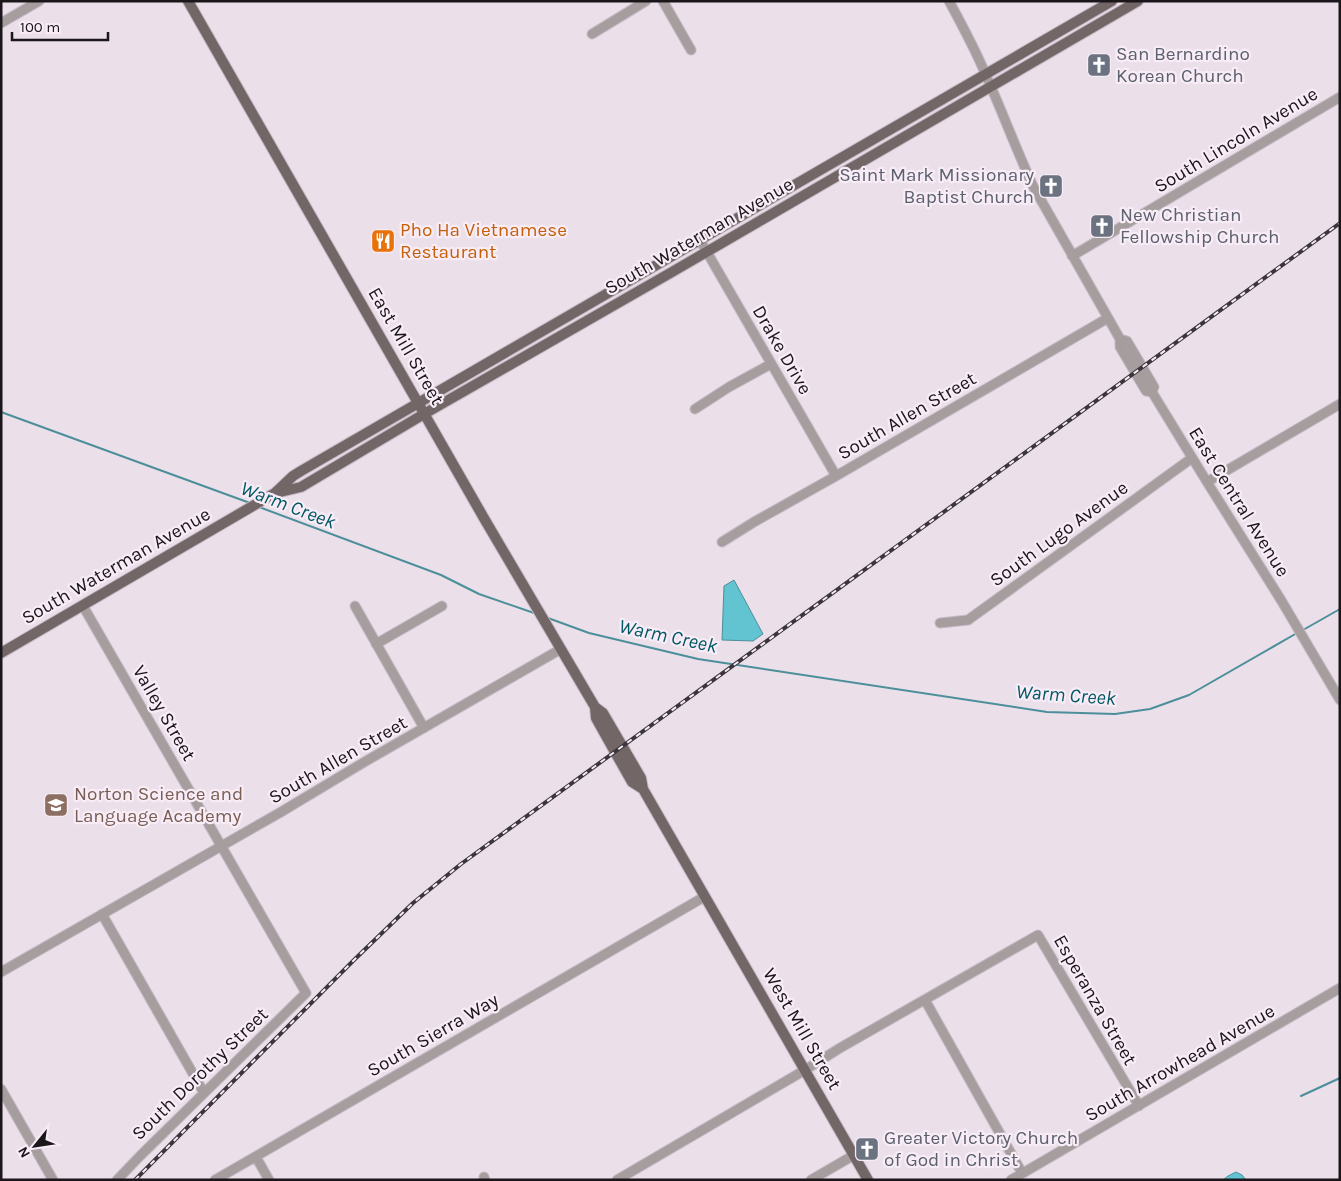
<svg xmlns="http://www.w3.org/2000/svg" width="1341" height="1181" font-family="Karla,sans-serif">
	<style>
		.water { fill: #62c3d1; stroke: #4c8f9a }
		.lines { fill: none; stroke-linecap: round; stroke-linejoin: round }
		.stream { stroke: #4c8f9a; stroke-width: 2 }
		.minor-casing { stroke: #c5bbc5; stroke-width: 11 }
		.major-casing { stroke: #c5bbc5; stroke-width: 12 }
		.minor { stroke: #a69e9e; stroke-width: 9 }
		.major { stroke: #736666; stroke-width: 10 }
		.rail-casing { stroke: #3b363b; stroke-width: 4 }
		.rail { stroke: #f8ecf7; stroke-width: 2; stroke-dasharray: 5.5; stroke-linecap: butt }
		.labels { text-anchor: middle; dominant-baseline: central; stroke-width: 4.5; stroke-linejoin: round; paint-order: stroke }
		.worship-label { font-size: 19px; fill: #5b616d; stroke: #f8ecf7; text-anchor: start }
		.street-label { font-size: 19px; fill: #1a161a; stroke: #f8ecf7 }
		.food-label { font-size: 19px; fill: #c56008; stroke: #f8ecf7; text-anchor: start }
		.education-label { font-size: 19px; fill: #785e54; stroke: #f8ecf7; text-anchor: start }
		.water-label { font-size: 20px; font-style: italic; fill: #005963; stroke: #f8ecf7 }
	</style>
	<rect width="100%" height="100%" fill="#ebdfea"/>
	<path class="water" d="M734,580L763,634L753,641L722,640L724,586Z
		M1236,1172L1242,1175L1246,1180H1223L1228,1176Z"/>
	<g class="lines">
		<path class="stream" d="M1,412L250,503
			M259,507L441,575L479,594L534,613
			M548,618L589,633L698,659L1047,712L1115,714L1150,709L1189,695L1297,633
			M1303,630L1340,609
			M1301,1096L1340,1078"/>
		<defs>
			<path id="minor" d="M663,1L691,50
				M949,1C962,25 975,49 985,73C1002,111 1016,149 1033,186L1120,339V347L1146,391L1152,392
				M1,23L39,1
				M592,34L646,1
				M700,240L836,476
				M1072,256L1340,97
				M1120,339L1127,341L1154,387L1152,392L1207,482L1281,600L1340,700
				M695,409L729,387L771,364
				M1207,482L1340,404
				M722,542L754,522L836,476L1108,318
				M83,606L306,993L140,1156L117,1180
				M355,606L424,728
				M940,623L968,620L1192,458
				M376,644L442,606
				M102,914L204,1093
				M1,972L281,812L366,761L561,649
				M925,1000L1022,1173
				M1,1089L53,1180
				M256,1157L269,1180
				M484,1177L485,1180
				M215,1180L704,897
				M617,1180L805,1070L840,1048L1038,935L1139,1106
				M811,1180L854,1155
				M1011,1180L1340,988"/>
			<path id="major" d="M188,1L485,520L595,707L596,718L615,752L632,782L643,789
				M276,493L301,487L424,414L672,272L1138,1
				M1,653L275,493L293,476L301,471L1112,1
				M595,707L603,713L641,778L643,789L868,1180"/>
		</defs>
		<use href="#minor" class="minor-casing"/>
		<use href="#major" class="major-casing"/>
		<use href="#minor" class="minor"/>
		<use href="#major" class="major"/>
		<defs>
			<path id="rail" d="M135,1180L354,960L413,903L461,864L1340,223"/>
		</defs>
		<use href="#rail" class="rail-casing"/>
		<use href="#rail" class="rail"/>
	</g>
	<defs>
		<symbol id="church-square" viewBox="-11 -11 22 22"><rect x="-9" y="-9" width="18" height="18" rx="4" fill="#6b7280" stroke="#f8ecf7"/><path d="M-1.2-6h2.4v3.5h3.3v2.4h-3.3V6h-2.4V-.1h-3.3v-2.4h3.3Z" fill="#fff"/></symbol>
		<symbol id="restaurant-square" viewBox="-11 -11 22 22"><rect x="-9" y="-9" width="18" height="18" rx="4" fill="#e8710a" stroke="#f8ecf7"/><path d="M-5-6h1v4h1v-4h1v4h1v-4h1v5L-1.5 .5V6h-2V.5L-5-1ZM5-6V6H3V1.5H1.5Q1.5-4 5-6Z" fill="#fff"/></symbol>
		<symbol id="school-square" viewBox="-11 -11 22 22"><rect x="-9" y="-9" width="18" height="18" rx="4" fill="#8d6e63" stroke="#f8ecf7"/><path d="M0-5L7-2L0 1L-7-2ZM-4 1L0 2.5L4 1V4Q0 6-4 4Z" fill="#fff"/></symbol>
	</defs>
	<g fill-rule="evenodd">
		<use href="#church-square" x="1085" y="51" width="28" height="28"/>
		<use href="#church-square" x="1037" y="172" width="28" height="28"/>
		<use href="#church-square" x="1088" y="212" width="28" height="28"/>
		<use href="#restaurant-square" x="369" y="227" width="28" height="28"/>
		<use href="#school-square" x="42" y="791" width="28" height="28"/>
		<use href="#church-square" x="853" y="1135" width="28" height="28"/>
	</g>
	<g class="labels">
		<g class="worship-label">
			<text x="1116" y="54">San Bernardino<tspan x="1116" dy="22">Korean Church</tspan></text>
			<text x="1034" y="175" text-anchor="end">Saint Mark Missionary<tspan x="1034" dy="22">Baptist Church</tspan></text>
			<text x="1120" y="215">New Christian<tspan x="1120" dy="22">Fellowship Church</tspan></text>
			<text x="884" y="1138">Greater Victory Church<tspan x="884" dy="22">of God in Christ</tspan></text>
		</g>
		<g class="street-label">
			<text transform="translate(1236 140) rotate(-31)">South Lincoln Avenue</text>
			<text transform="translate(699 236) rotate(-30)">South Waterman Avenue</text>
			<text transform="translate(406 346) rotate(60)">East Mill Street</text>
			<text transform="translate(782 350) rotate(60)">Drake Drive</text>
			<text transform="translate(907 416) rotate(-30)">South Allen Street</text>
			<text transform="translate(1239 502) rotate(58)">East Central Avenue</text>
			<text transform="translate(1059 534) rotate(-36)">South Lugo Avenue</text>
			<text transform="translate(116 566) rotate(-30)">South Waterman Avenue</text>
			<text transform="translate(164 713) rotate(60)">Valley Street</text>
			<text transform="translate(338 760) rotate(-30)">South Allen Street</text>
			<text transform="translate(1095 1000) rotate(60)">Esperanza Street</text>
			<text transform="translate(802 1029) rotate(60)">West Mill Street</text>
			<text transform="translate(433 1035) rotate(-30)">South Sierra Way</text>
			<text transform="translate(1180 1063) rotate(-30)">South Arrowhead Avenue</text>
			<text transform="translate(200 1074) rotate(-44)">South Dorothy Street</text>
		</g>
		<g class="food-label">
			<text x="400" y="230">Pho Ha Vietnamese<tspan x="400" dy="22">Restaurant</tspan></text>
		</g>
		<g class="education-label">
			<text x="74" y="794">Norton Science and<tspan x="74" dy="22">Language Academy</tspan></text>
		</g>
		<g class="water-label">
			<text transform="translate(288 505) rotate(21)">Warm Creek</text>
			<text transform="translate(668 636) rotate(12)">Warm Creek</text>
			<text transform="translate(1066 695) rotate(4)">Warm Creek</text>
		</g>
	</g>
	<rect width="1341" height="1181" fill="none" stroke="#1a161a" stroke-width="5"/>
	<g transform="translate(35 1146) rotate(240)" stroke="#f8ecf7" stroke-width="4" paint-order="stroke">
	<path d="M0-4L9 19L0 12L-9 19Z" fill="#1a161a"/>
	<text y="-8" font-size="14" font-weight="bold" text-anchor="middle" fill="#1a161a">N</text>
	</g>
	<path d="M12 32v8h96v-8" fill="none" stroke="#1a161a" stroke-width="2.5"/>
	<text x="20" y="32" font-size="15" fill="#1a161a" stroke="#f8ecf7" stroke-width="4" paint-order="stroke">100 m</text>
</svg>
